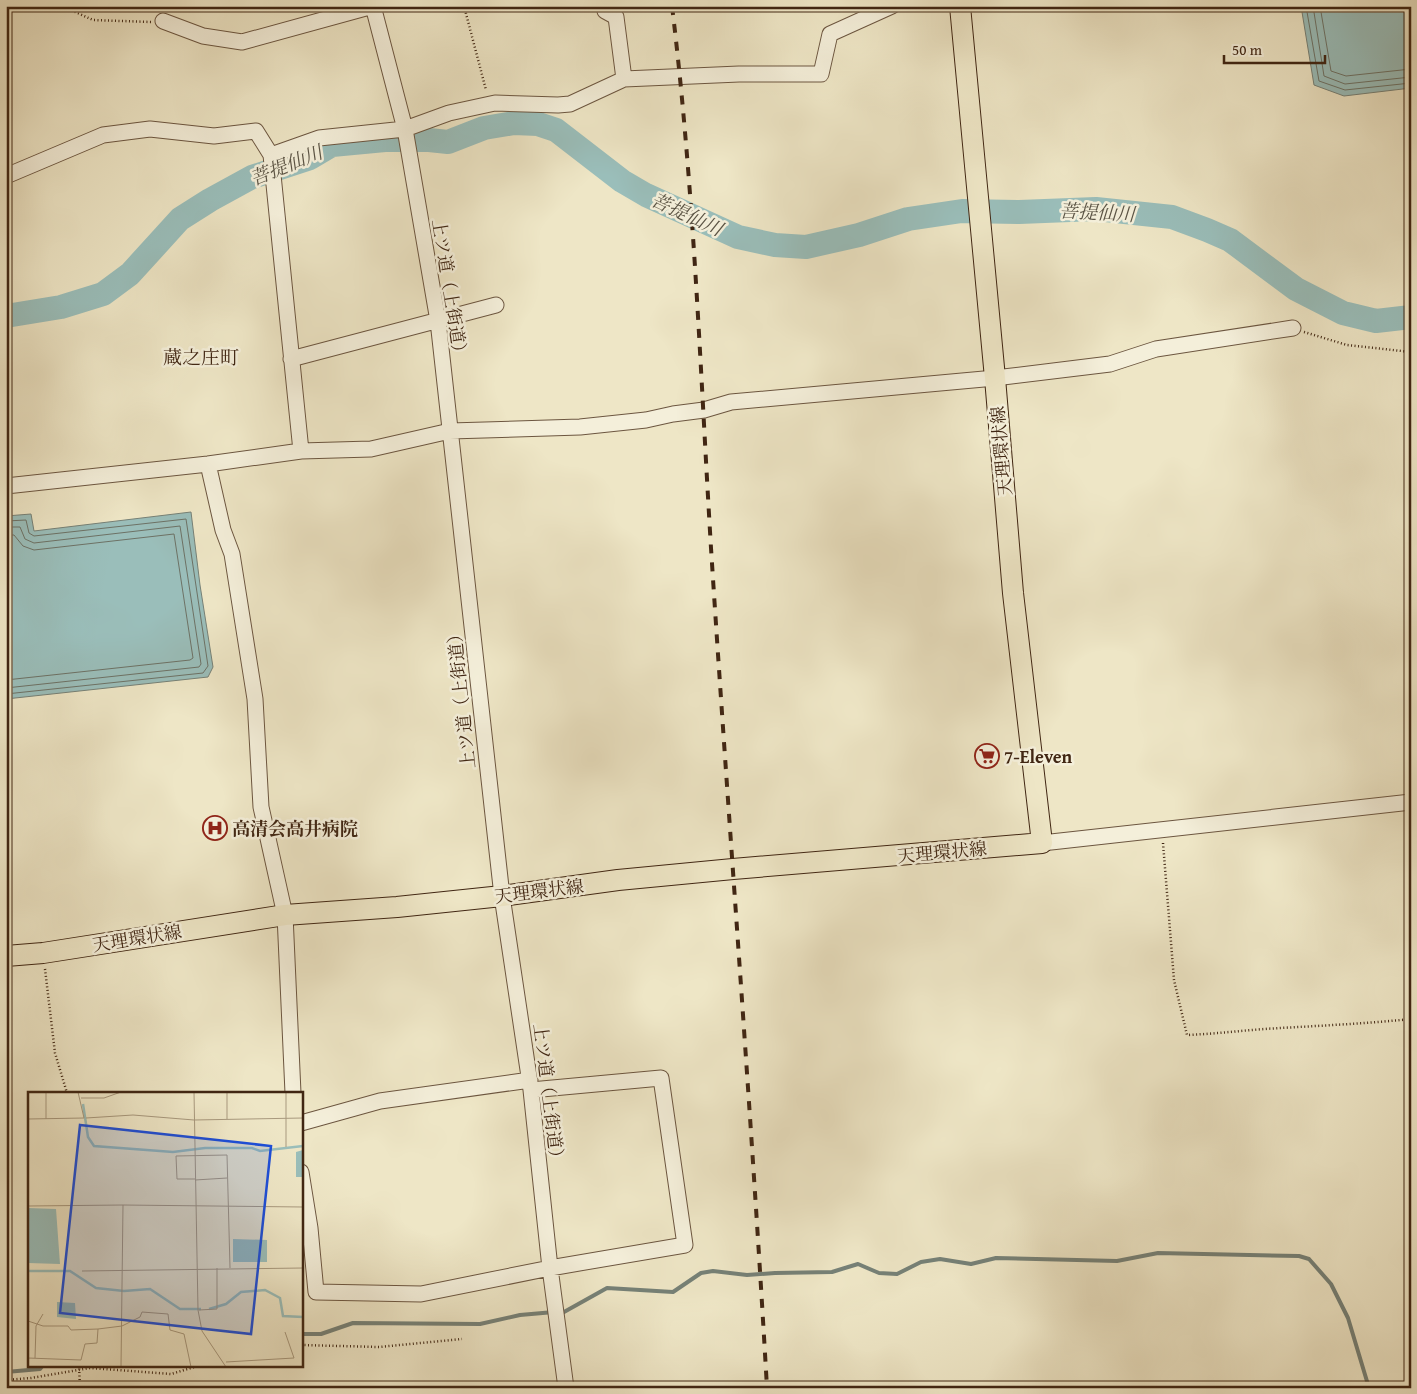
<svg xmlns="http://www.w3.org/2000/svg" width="1417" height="1394" font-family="'Gentium Book Plus','Noto Serif JP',serif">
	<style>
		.water { fill: #9abeba; stroke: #768177 }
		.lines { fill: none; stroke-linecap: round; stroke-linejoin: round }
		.shore { stroke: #6d7266; stroke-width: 1 }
		.stream { stroke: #768177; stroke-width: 4 }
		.river { stroke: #9abeba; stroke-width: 24 }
		.minor-casing { stroke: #6c5640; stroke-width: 17 }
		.major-casing { stroke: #402613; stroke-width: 22 }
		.path { stroke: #402613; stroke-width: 2.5; stroke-dasharray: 1 2.5; stroke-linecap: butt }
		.minor { stroke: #f4efda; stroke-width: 15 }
		.major { stroke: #eee6c6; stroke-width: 20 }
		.rail { stroke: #402613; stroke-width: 4; stroke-dasharray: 9 9; stroke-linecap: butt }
		.labels { text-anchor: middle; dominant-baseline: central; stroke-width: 5; stroke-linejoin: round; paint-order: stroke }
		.street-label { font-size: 18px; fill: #402613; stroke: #f4efda }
		.poi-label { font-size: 18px; font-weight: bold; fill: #402613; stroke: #f4efda; text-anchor: start }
		.water-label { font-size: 19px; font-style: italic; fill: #5b5445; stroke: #f4efda }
		.neighbourhood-label { font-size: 19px; fill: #402613; stroke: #f4efda }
		.inset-river { fill: none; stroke: #9abeba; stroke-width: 2.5 }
		.inset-road { fill: none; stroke: #a8997e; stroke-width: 1 }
		.view { fill: #1d4ed8; fill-opacity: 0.15; stroke: #1d4ed8; stroke-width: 2.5 }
		.inset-edge { fill: none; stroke: #402613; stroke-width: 2.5 }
	</style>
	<rect width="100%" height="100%" fill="#eee6c6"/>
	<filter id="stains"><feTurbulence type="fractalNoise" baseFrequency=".004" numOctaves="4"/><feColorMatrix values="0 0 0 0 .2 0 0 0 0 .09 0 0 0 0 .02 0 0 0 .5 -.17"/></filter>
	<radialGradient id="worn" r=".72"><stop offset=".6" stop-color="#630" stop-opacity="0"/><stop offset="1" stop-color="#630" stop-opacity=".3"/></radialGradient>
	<path class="water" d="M1301,6H1411V88L1344,96L1314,85Z
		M191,512L200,585L213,667L208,677L6,699V516L31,514L34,531Z"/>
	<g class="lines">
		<path class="shore" d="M1306,6L1319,81L1345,90L1411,83
			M1313,6L1324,76L1345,84L1411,77
			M1320,6L1331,71L1346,76L1411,69
			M6,521L26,520L29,533L34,536L186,519L208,666L203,673L6,694
			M6,527H20L25,539L34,543L180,526L201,664L199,667L6,688
			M6,535H14L23,546L34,550L174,534L193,658L190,660L6,680"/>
		<path class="stream" d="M561,1312H564L607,1288L673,1292L701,1273L713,1271L747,1275L775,1273L832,1272L858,1264L879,1273L897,1274L921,1262L940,1259L971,1264L996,1258L1117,1261L1158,1253L1299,1256L1309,1259L1331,1284L1348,1318L1369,1388
			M301,1334H321L353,1323L480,1324L520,1315L554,1312
			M6,1372L40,1369L43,1365"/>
		<path class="river" d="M6,316L61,307L103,294L130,274L180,219L210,200L252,177L310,158L332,145L385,140H429L448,142L484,128L514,123L538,124L556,130L622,181L646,195L738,237L775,245L806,247L859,235L908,219L962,211L1019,212L1096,209L1172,217L1207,230L1230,240L1296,289L1343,313L1376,321L1411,317"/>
		<defs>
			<path id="minor" d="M373,6L405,129L438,321L502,896L531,1090L550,1268L566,1388
				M605,6V11L616,17L624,79
				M163,21L203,36L242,42L373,6
				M271,155L319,138L405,129L449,113L495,103L558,105L570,104L624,79L739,74H821L830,34L892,6
				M6,176L103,135L150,129L214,136L256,131L271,155L301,451
				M291,359L496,305
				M208,464L223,530L232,554L255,699L261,807L285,915L293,1093
				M6,486L208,464L301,451L371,449L450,431L580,427L646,420L673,414L704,410L731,402L995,378L1110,364L1156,349L1293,328
				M1042,843L1411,802
				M301,1123L380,1101L530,1080
				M301,1172L310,1228L316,1292L421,1294L550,1268L685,1245L661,1078L531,1090"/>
			<path id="major" d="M6,956L43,953L285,915L397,907L502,896L618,880L733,869L1042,843L1013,593L995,378L960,6"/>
		</defs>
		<use href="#minor" class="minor-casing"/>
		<use href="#major" class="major-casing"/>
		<path class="path" d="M62,6L93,20L151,22
			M464,6L486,90
			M1304,332L1347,345L1411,352
			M1163,843L1174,980L1187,1035C1213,1034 1238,1031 1264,1029C1313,1026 1362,1024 1411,1019
			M45,969L55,1053L67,1093
			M301,1345L379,1347L462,1339
			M79,1365L80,1388
			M6,1380L31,1378L90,1368L171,1374L201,1365"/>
		<use href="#minor" class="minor"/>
		<use href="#major" class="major"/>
		<path class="rail" d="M672,6C694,187 700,367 711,548C729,828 751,1108 767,1388"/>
	</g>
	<defs>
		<symbol id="supermarket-ring" viewBox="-11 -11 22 22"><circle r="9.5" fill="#f4efda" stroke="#8f2418" stroke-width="1.5"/><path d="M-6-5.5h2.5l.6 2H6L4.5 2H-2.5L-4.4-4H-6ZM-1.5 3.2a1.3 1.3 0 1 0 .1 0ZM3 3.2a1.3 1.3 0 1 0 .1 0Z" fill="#8f2418"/></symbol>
		<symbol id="hospital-ring" viewBox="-11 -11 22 22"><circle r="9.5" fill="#f4efda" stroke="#8f2418" stroke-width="1.5"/><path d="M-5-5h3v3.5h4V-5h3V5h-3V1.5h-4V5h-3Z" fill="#8f2418"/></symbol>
	</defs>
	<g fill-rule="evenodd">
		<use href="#supermarket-ring" x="973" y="742" width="28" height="28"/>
		<use href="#hospital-ring" x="201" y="814" width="28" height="28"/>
	</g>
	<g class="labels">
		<g class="street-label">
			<text transform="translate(450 290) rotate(81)">上ツ道（上街道）</text>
			<text transform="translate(1001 451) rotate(-95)">天理環状線</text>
			<text transform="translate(461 697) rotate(-96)">上ツ道（上街道）</text>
			<text transform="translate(942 852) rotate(-5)">天理環状線</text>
			<text transform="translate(539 891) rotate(-7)">天理環状線</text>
			<text transform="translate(137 938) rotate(-9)">天理環状線</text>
			<text transform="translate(549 1095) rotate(83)">上ツ道（上街道）</text>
		</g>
		<g class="poi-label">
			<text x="1004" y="756">7-Eleven</text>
			<text x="232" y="828">高清会高井病院</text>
		</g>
		<g class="water-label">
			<text transform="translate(286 165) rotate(-22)">菩提仙川</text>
			<text transform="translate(1097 212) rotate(3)">菩提仙川</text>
			<text transform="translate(687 214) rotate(25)">菩提仙川</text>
		</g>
		<g class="neighbourhood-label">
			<text x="201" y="357">蔵之庄町</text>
		</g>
	</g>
	<g transform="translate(28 1092)">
		<rect width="275" height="275" fill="#eee6c6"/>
		<path d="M275,58V85H268V60ZM0,116L28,117L32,172L0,171ZM205,147L239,148V170H205ZM29,210L47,211L48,227L29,225Z" fill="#9abeba"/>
		<path class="inset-river" d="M55,12L60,45L66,54L145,60L177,56H224L232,59L275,54M0,179H42L68,196L96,199L122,197L152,217H173M181,217L198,212L213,200L237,198L252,206L255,224L275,225"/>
		<path class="inset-road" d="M166,0L170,218L174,239L198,275M199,0V27M258,0V55M53,6H76L93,0M58,26L105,23L166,28L275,26M0,27L56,26L50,0M18,27V0M167,87H149L148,64L199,63L202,176M167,88L199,86M0,114L95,113M54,179L275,176M171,218L189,217V176M0,229L15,234H40L43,238L70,237M0,266L53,268L57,252L69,251L70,237L94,234L112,225L114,220L140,222L142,238L156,242L163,275M7,266L8,234L15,222M198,270L266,266L257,240M93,275L95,113L275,115"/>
		<path class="view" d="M52,33L243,54L223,242L32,221Z"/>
		<rect width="275" height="275" class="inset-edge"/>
	</g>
	<rect width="1417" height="1394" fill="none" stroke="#eee6c6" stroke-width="25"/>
	<rect x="8" y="8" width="1402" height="1379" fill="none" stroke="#402613" stroke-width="2.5"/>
	<rect x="12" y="12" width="1392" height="1369" fill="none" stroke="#402613"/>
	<path d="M1224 55v8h101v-8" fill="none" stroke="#402613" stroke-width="2.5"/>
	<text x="1232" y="55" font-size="15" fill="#402613" stroke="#f4efda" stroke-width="4" paint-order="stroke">50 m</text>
	<rect width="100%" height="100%" filter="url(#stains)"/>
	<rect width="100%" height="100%" fill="url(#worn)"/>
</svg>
